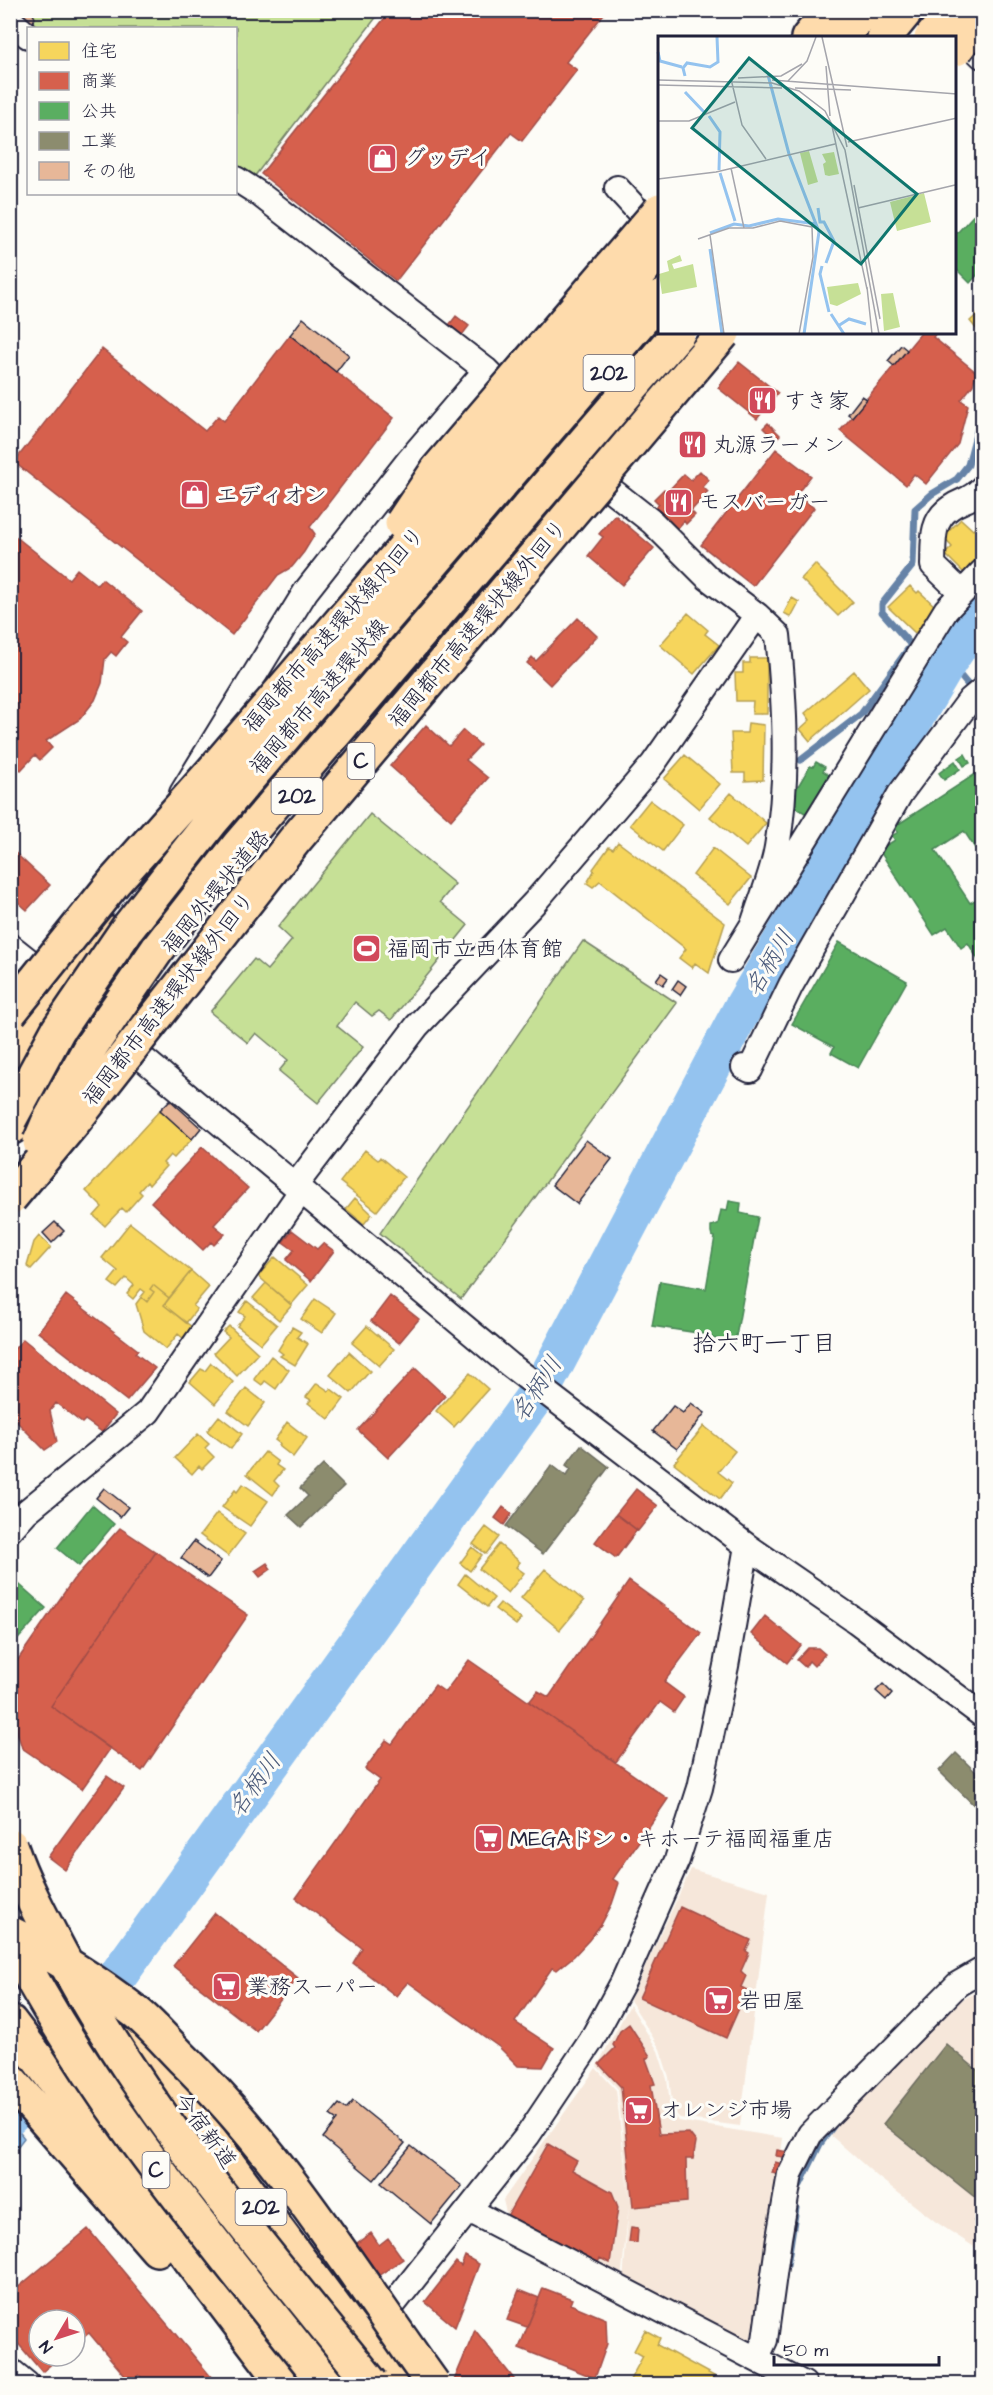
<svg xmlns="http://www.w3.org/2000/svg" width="993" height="2395" font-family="'Architects Daughter','Klee One',sans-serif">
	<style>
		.built { fill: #f6e7da }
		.green { fill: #c6e096; stroke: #748168; stroke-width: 1.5 }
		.water { fill: #94c3ef; stroke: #6683a7; stroke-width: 1.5 }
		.homes { fill: #f6d55c; stroke: #b69f52; stroke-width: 1.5 }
		.shops { fill: #d6604d; stroke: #a04d48; stroke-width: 1.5 }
		.public { fill: #5aae61; stroke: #498456; stroke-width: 1.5 }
		.industry { fill: #8c8c6e; stroke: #6c6c5f; stroke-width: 1.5 }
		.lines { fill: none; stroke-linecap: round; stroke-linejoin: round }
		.stream { stroke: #6683a7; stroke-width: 7 }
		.river { stroke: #94c3ef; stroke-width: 39 }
		.building { fill: #e7b798; stroke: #22223b; stroke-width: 1.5 }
		.minor-casing { stroke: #22223b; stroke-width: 28 }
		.highway-casing { stroke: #22223b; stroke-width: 38 }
		.minor { stroke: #fdfcf7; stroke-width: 24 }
		.highway { stroke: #fedbac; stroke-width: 33 }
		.highway-bridge-casing { stroke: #22223b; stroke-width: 38; stroke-linecap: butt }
		.highway-bridge { stroke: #fedbac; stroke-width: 33 }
		.labels { text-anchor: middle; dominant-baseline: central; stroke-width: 6; stroke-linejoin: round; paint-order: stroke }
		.shield { fill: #fdfcf7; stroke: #646373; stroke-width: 1.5 }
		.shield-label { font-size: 21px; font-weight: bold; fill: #22223b }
		.poi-label { font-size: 22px; fill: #22223b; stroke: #fdfcf7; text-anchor: start }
		.street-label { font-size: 22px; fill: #22223b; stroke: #fdfcf7 }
		.water-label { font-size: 24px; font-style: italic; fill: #4a5a7a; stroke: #fdfcf7 }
		.neighbourhood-label { font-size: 24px; fill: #22223b; stroke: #fdfcf7 }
		.inset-river { fill: none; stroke: #94c3ef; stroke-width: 3 }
		.inset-road { fill: none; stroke: #a5a5ac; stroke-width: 1.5 }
		.view { fill: #0f766e; fill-opacity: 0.15; stroke: #0f766e; stroke-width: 3 }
		.inset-edge { fill: none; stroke: #22223b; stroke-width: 3 }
	</style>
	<rect width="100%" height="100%" fill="#fdfcf7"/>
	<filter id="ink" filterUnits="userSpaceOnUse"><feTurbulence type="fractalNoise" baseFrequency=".0167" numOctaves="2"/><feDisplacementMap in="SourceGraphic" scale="12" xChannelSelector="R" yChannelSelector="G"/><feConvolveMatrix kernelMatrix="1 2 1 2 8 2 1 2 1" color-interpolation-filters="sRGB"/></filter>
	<g filter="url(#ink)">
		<path class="built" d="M691,1869L769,1892L740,2126L680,2118L673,2111L669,2077L660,2049L630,2000Z
			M982,1989V2252L936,2222L878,2177L828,2133L960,2001Z
			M630,2005L658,2051L667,2079L671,2112L679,2121L783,2138L758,2336L747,2346L623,2281L629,2205L621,2280L507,2217L503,2200L596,2068L616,2090L629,2200L618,2089L597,2066Z"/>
		<path class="green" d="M11,10L381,11L251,181L236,171V28H30Z
			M370,814L455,884L440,902L468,925L391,1020L379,1011L372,1016L355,1002L337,1026L363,1047L318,1103L279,1071L288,1060L256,1033L248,1043L210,1012L254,959L267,970L292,940L278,927Z
			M583,941L677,1003L461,1299L380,1233Z"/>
		<path class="water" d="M11,2121L24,2138L11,2155H10Z"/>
		<path class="homes" d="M982,310V336L970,321Z
			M961,519L973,530L975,528L982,535V565L969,578L945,554L952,547L943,537Z
			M815,564L853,602L838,616L801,579Z
			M910,586L917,593L919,591L938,609L915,633L888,607Z
			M792,598L799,602L791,617L784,613Z
			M688,613L708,630L705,634L719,645L694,674L660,645Z
			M750,658H767V714H752L753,701H736L735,673H743V663H750Z
			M854,671L869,689L810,741L800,729L810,720L805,713Z
			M748,723L764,725L763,780L745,781V773H733L731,733H747Z
			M685,755L720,784L699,809L664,779Z
			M731,793L766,823L746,847L710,817Z
			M650,800L683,825L663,851L630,825Z
			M618,842L725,923L709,973L695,963L692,968L679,958L686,949L600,881L593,887L587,883L594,871L593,869L609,847L613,849Z
			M713,848L751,878L730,904L693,875Z
			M160,1110L192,1139L174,1158L170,1155L163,1163L166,1166L149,1185L147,1182L139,1191L142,1194L126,1212L122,1208L105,1226L94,1216L102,1207L86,1191Z
			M365,1150L378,1160L380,1157L404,1177L377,1211L340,1182Z
			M355,1198L372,1214L364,1224L346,1209Z
			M130,1223L191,1271L169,1298L153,1285L150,1289L154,1292L147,1302L141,1297L145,1292L141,1289L133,1299L127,1294L134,1285L126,1278L117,1288L109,1282L118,1271L102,1258Z
			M39,1236L51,1247L31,1269L27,1266L34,1242Z
			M275,1257L308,1285L291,1305L258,1276Z
			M191,1271L209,1287L193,1306L197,1309L186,1323L164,1305Z
			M266,1283L292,1305L279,1320L253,1298Z
			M153,1285L169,1298L164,1305L192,1327L183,1338L178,1334L166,1349L144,1331L136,1304L141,1297L147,1302L154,1292L150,1289Z
			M315,1299L336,1313L322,1333L301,1319Z
			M247,1301L277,1325L261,1344L237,1326L245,1316L239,1312Z
			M229,1326L258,1353L237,1376L214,1353L229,1337L223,1332Z
			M367,1326L394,1349L379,1366L352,1343Z
			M292,1327L301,1332L297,1337L308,1344L295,1365L280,1356L283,1354L278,1350Z
			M349,1352L370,1371L351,1393L330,1375Z
			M271,1356L289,1370L276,1389L265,1381L262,1385L254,1379Z
			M211,1363L233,1382L215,1404L190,1382L201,1369L205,1371Z
			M470,1373L488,1389L454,1427L436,1411Z
			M317,1383L329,1391L331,1389L344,1399L329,1419L308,1403L311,1400L306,1397Z
			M246,1388L265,1403L248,1426L228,1411Z
			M219,1416L242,1434L231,1449L207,1431Z
			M287,1422L307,1438L293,1457L279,1446L280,1444L275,1440Z
			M704,1426L735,1451L718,1472L732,1483L720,1499L674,1463Z
			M198,1434L209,1444L205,1448L214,1457L202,1469L199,1466L192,1474L175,1458Z
			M265,1452L278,1462L276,1465L283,1470L274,1481L279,1486L273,1495L247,1474Z
			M243,1484L268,1501L250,1526L222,1507L235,1490L237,1492Z
			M217,1513L245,1534L228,1556L200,1535Z
			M486,1527L499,1537L486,1554L473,1544Z
			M499,1544L520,1562L516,1567L524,1573L508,1593L479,1569Z
			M472,1547L482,1555L470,1571L460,1563Z
			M545,1569L584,1601L560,1630L521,1598Z
			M465,1574L494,1598L487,1607L458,1584Z
			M500,1603L521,1619L516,1625L495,1609Z
			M645,2330L660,2338L657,2345L714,2376L710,2383L712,2384H638L630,2380L643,2356L634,2351Z"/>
		<path class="shops" d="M391,10H607L566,62L577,70L522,141L511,133L396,281L261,174Z
			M456,316L469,326L462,335L449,325Z
			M921,333H936L933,337L976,372L973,385L961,400L968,405L958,444L926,484L914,474L906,485L840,431Z
			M290,335L394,418L310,527L315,534L304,552L292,567L278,575L232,635L14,462L102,349L205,431L218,416L224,421Z
			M739,362L778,393L757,419L718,388Z
			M768,423L780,435L775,440L763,428Z
			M776,449L811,476L796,495L814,508L753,586L701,545Z
			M700,471L709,480L703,487L708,492L691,511L695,515L686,524L684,521L676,530L654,509L659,504L654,499L664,489L667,492L684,474L691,480Z
			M615,515L654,548L622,585L588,556L603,537L599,534Z
			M10,532L69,579L77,569L97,585L102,579L142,611L121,637L127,642L116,656L111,652L105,659L102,683L95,700L80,719L46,741L52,748L40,760L35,755L21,770L10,762Z
			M578,618L597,636L550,685L527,663L532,657L536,661Z
			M426,725L449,746L463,730L480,745L466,760L488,778L451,820L390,766Z
			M11,849L50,885L27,910L10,895Z
			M202,1147L248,1188L214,1225L225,1234L214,1245L211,1242L203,1250L151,1202Z
			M292,1230L317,1249L323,1243L334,1251L311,1281L286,1260L294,1250L283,1242Z
			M66,1295L138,1350L135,1353L155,1368L127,1401L38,1332Z
			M390,1296L419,1319L399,1343L371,1321Z
			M23,1339L116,1414L102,1432L85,1420L82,1423L56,1403L50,1411L57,1442L45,1450L10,1415V1354Z
			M415,1368L445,1396L388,1458L358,1430Z
			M636,1489L658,1506L638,1531L616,1514Z
			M503,1507L512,1514L504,1525L495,1518Z
			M616,1514L637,1530L616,1558L595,1542Z
			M120,1528L156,1552L51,1706L110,1749L82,1789L22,1748L10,1709V1671L73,1580Z
			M156,1552L248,1615L142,1771L51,1706Z
			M267,1563L271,1569L260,1577L255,1571Z
			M629,1581L701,1633L664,1682L684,1697L674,1712L660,1702L616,1762L529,1702L538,1691L549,1697Z
			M765,1616L801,1645L787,1663L751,1634Z
			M808,1648H818L825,1654L814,1666L809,1661L805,1667L797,1660Z
			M469,1660L668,1799L613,1879L619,1883L612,1904L602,1923L589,1940L574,1956L557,1970L552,1968L515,2022L554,2048L543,2067L518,2066L499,2047L408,1982L396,1996L353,1963L362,1948L296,1898L380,1780L365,1769L386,1740L392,1744L435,1685L445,1692Z
			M107,1776L124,1788L65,1870L48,1857Z
			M680,1907L751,1940L746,1951L749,1953L741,1971L746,1976L741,1987L747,1990L726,2038L639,1998Z
			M215,1913L298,1978L256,2031L173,1966Z
			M629,2024L650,2056L646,2059L655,2084L651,2085L659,2134L689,2133L696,2142L693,2159H686L687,2202L633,2207L621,2087L599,2064L615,2048L613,2045L620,2031Z
			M548,2144L577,2161L572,2170L612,2192L618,2207L610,2263L600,2258L597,2265L507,2216Z
			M777,2150L789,2152L788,2158L776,2156Z
			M775,2162L783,2164L780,2175L772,2173Z
			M631,2227L638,2228L637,2243L629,2242Z
			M88,2229L217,2384H147L139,2375L130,2382L89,2333L75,2344V2320H39V2356H61L42,2372L10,2334V2294Z
			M371,2233L379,2245L388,2238L403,2259L372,2280L350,2248Z
			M465,2256L479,2264L455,2327L425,2302L456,2262L461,2266Z
			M543,2288L572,2299L570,2304L606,2319L607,2344L595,2378L519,2348Z
			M519,2290L539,2298L527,2327L507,2320Z
			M475,2330L518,2384L453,2383Z"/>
		<path class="public" d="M982,206V270L970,283L956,269V231L957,233Z
			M965,754L970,763L964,766L959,758Z
			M955,761L960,769L944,780L939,773Z
			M816,762L825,767L823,771L832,777L810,816L788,803L810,766L813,767Z
			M980,771L982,775V859L964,831L935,850L970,903L982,896V966L968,943L961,948L947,927L934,935L879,850L895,840L892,836L898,832L894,827Z
			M839,942L907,981L858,1068L831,1053L834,1047L792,1024Z
			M729,1201L741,1203L740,1213L758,1217L735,1342L711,1338V1335L652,1326L660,1281L706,1289L715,1237L712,1236L711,1232V1226L718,1224L721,1210L727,1211Z
			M92,1505L114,1524L79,1566L57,1548Z
			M12,1578L46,1608L10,1648V1580Z"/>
		<path class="industry" d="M581,1445L609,1467L543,1554L506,1526L552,1465L566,1476L571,1469L566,1465Z
			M323,1465L344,1486L301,1527L288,1515L308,1496L300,1488Z
			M956,1753L982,1778V1813L939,1771Z
			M946,2044L982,2074V2203L883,2124Z
			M982,2211V2228L974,2221Z"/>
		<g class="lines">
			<path class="stream" d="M948,661L973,691
				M801,760L861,714L911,645L882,612V604L913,565L915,509L932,494L957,479L968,465L979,423L982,392
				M800,2185L820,2144L834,2125
				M787,2265L796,2208"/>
			<path class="river" d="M10,2116L40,2084L546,1381L741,1011L948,661L982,610"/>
		</g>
		<path class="building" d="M18,10H31L35,18L31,25L16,12Z
			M303,318L349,355L336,372L290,335Z
			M901,345L907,350L894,366L888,361Z
			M862,396L867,399L852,417L848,414Z
			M661,973L668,978L663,985L656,980Z
			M678,980L686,986L680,995L672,989Z
			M170,1100L201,1128L192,1139L160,1110Z
			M586,1140L612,1159L577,1204L552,1185Z
			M55,1222L64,1231L52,1243L43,1233Z
			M691,1403L705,1413L677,1449L653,1431L673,1406L683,1413Z
			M104,1488L128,1507L120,1517L96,1498Z
			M194,1541L221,1561L208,1578L181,1558Z
			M883,1684L892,1693L886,1700L876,1691Z
			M353,2101L405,2143L374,2180L323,2138L337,2120L330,2115L339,2104L346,2109Z
			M411,2146L462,2186L431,2224L381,2183Z"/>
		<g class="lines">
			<defs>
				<path id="minor" d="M10,20L28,36
					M952,27L982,56
					M236,179L258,193L486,370L516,400
					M617,188L660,235
					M562,446L610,489L652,522L708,578L757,615L778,635C785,705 789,777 777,847C773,872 762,897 754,922
					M962,593L933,565C934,543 930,522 950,508C962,499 969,502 982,488
					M169,864L182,793L306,591L410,459L486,370
					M10,946L63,988L135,1052L510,1365L747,1546L856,1621L982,1715
					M731,960L946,610L982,572
					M744,1067L750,1070L791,985L900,794L970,700L982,690
					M295,1186L417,1026L534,903L653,764L757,615
					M10,1530L26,1512L148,1412L301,1191
					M469,2210L804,2384
					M348,2353L388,2311L528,2135L591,2041L622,1984L677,1860L700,1788L726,1666L747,1546
					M756,2359L765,2340L779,2238L790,2174L810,2134L958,1984L982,1970
					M10,2370L27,2384"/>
				<path id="highway" d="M808,38L831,10
					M841,38L865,10
					M884,38L907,10
					M518,500L591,398
					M10,1050L110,933
					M12,1127L79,1055
					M102,1994L359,2340L396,2384
					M10,2022L285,2384
					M10,2080L157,2249"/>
			</defs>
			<use href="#minor" class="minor-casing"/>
			<use href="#highway" class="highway-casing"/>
			<use href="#minor" class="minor"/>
			<use href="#highway" class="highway"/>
			<defs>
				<path id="highway-bridge" d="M931,38L954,10
					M956,49L982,15
					M402,523L438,469L660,210
					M10,1012L115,881L212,772L660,249
					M10,1119L58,1030L127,929L211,822L660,298
					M40,1142L48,1123L89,1049L157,950L239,845L678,333
					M10,1198L71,1125L294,841L723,333
					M10,1845C23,1883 43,1920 62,1956C144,2112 262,2247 372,2384
					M10,1933C55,1955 98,1983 137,2013C153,2026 167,2043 182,2058C281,2154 353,2273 433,2384
					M10,1938C94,2103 213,2240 326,2384"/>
			</defs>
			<use href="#highway-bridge" class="highway-bridge-casing"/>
			<use href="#highway-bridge" class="highway-bridge"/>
		</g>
	</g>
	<defs>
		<symbol id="shop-square" viewBox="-11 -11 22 22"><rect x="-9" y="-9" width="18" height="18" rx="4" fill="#d1495b" stroke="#fdfcf7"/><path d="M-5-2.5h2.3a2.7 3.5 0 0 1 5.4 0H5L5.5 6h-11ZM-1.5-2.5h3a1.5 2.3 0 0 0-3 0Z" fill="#fff"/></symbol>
		<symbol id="restaurant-square" viewBox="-11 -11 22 22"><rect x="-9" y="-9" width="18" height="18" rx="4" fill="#d1495b" stroke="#fdfcf7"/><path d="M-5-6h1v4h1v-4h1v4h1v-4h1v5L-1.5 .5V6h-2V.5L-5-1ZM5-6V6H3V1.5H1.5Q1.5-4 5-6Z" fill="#fff"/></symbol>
		<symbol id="stadium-square" viewBox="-11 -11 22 22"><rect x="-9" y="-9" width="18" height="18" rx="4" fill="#d1495b" stroke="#fdfcf7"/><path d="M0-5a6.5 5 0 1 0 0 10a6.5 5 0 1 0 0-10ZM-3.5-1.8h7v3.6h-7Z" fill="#fff"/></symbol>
		<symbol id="supermarket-square" viewBox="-11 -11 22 22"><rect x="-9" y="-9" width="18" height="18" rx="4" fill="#d1495b" stroke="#fdfcf7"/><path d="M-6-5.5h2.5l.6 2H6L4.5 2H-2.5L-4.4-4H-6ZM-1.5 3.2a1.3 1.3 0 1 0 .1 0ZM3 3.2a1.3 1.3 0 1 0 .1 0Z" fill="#fff"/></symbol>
	</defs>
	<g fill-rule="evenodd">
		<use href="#shop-square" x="366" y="142" width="33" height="33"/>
		<use href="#restaurant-square" x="746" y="384" width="33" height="33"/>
		<use href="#restaurant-square" x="676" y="428" width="33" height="33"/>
		<use href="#shop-square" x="178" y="478" width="33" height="33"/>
		<use href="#restaurant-square" x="662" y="486" width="33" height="33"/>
		<use href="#stadium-square" x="350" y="932" width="33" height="33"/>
		<use href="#supermarket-square" x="472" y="1822" width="33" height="33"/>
		<use href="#supermarket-square" x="210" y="1970" width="33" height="33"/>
		<use href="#supermarket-square" x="702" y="1984" width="33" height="33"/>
		<use href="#supermarket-square" x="622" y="2094" width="33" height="33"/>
	</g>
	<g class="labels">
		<g class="shield">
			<rect x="583.5" y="355" width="51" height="36" rx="4.5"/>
			<rect x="347.5" y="743" width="27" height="36" rx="4.5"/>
			<rect x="271.5" y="778" width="51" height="36" rx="4.5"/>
			<rect x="142.5" y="2152" width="27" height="36" rx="4.5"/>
			<rect x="235.5" y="2189" width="51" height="36" rx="4.5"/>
		</g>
		<g class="shield-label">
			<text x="609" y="373">202</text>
			<text x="361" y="761">C</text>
			<text x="297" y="796">202</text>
			<text x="156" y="2170">C</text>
			<text x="261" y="2207">202</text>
		</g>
		<g class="poi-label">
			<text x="404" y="158">グッデイ</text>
			<text x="784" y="401">すき家</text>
			<text x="713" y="445">丸源ラーメン</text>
			<text x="216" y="495">エディオン</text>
			<text x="699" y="502">モスバーガー</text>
			<text x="387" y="949">福岡市立西体育館</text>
			<text x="510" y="1839">MEGAドン・キホーテ福岡福重店</text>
			<text x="247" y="1987">業務スーパー</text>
			<text x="739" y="2001">岩田屋</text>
			<text x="660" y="2110">オレンジ市場</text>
		</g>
		<g class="street-label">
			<text transform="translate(478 624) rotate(-50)">福岡都市高速環状線外回り</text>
			<text transform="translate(334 630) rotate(-49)">福岡都市高速環状線内回り</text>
			<text transform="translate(319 697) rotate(-49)">福岡都市高速環状線</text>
			<text transform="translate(216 892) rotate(-50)">福岡外環状道路</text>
			<text transform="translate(169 999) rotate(-52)">福岡都市高速環状線外回り</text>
			<text transform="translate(205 2131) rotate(54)">今宿新道</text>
		</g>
		<g class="water-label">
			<text transform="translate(770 963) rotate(-59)">名柄川</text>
			<text transform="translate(537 1389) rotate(-57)">名柄川</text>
			<text transform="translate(255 1785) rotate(-54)">名柄川</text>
		</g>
		<g class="neighbourhood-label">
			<text x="764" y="1344">拾六町一丁目</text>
		</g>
	</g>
	<g transform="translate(658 36)">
		<rect width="298" height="298" fill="#fdfcf7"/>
		<path d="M151,115L160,146L150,149L142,117ZM176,116L181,138L171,140L167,139L165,128L168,126L164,118ZM266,157L273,186L239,195L232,166ZM22,219L24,225L14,228L16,233L35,228L39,251L4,258L1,238L11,235L9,225ZM200,247L203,258L179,270L172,268L169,251ZM235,257L242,291L226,295L223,258Z" fill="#c6e096"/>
		<path class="inset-river" d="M0,16L2,25L24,31M110,39L131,118L161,196L146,298M27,40L25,32L29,27L52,31L60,26L59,1M27,56L46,76M51,80L62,96L61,134M62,137L77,185M160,172L162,186H166L176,205L168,227M52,197L76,188L91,190L120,183L159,188M52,213L64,298M164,230L162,238L171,276M173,278L186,298M180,290L191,283L208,288"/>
		<path class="inset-road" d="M164,1L189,111M168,30L172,80M80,42L123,40L144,28M73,43L84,89L108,123M0,44L114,47L141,55L167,75L187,114L221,298M114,44L299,58M130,45L149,25L158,1M0,49L124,52M137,52L193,54M0,85H31L77,66M174,90L209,253M190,106L299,82M73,132L86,192M0,143L58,136L177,108M196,149L222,283M200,172L297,149M52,199L66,298M40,203L71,192H95L122,185L154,191L155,221L141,298M209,251L214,298"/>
		<path class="view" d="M91,22L259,158L203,228L34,92Z"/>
		<rect width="298" height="298" class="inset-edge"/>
	</g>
	<rect width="993" height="2395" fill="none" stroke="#fdfcf7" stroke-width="36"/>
	<rect x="18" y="18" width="957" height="2359" fill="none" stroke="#22223b" stroke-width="2" filter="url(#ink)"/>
	<rect x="27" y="27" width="210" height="168" fill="#fdfcf7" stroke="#a5a5ac" stroke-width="1.5"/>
	<rect x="39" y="42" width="30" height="18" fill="#f6d55c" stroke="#a5a5ac" stroke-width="1.5"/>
	<text x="81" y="57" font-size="18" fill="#22223b">住宅</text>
	<rect x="39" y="72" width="30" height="18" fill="#d6604d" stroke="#a5a5ac" stroke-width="1.5"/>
	<text x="81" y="87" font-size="18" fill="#22223b">商業</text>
	<rect x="39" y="102" width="30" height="18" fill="#5aae61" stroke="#a5a5ac" stroke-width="1.5"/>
	<text x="81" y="117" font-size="18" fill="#22223b">公共</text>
	<rect x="39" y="132" width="30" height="18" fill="#8c8c6e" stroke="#a5a5ac" stroke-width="1.5"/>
	<text x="81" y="147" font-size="18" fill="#22223b">工業</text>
	<rect x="39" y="162" width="30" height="18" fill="#e7b798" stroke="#a5a5ac" stroke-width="1.5"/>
	<text x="81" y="177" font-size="18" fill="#22223b">その他</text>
	<g transform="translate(57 2338) rotate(231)"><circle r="28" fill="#fdfcf7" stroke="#a5a5ac" stroke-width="1.5"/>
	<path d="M0-4.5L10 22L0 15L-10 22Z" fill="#d1495b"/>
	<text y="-9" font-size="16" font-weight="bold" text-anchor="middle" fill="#22223b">N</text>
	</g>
	<path d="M774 2356v9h165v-9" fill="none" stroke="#22223b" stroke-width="3"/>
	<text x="783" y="2356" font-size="18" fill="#22223b" stroke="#fdfcf7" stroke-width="4.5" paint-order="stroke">50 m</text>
</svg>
